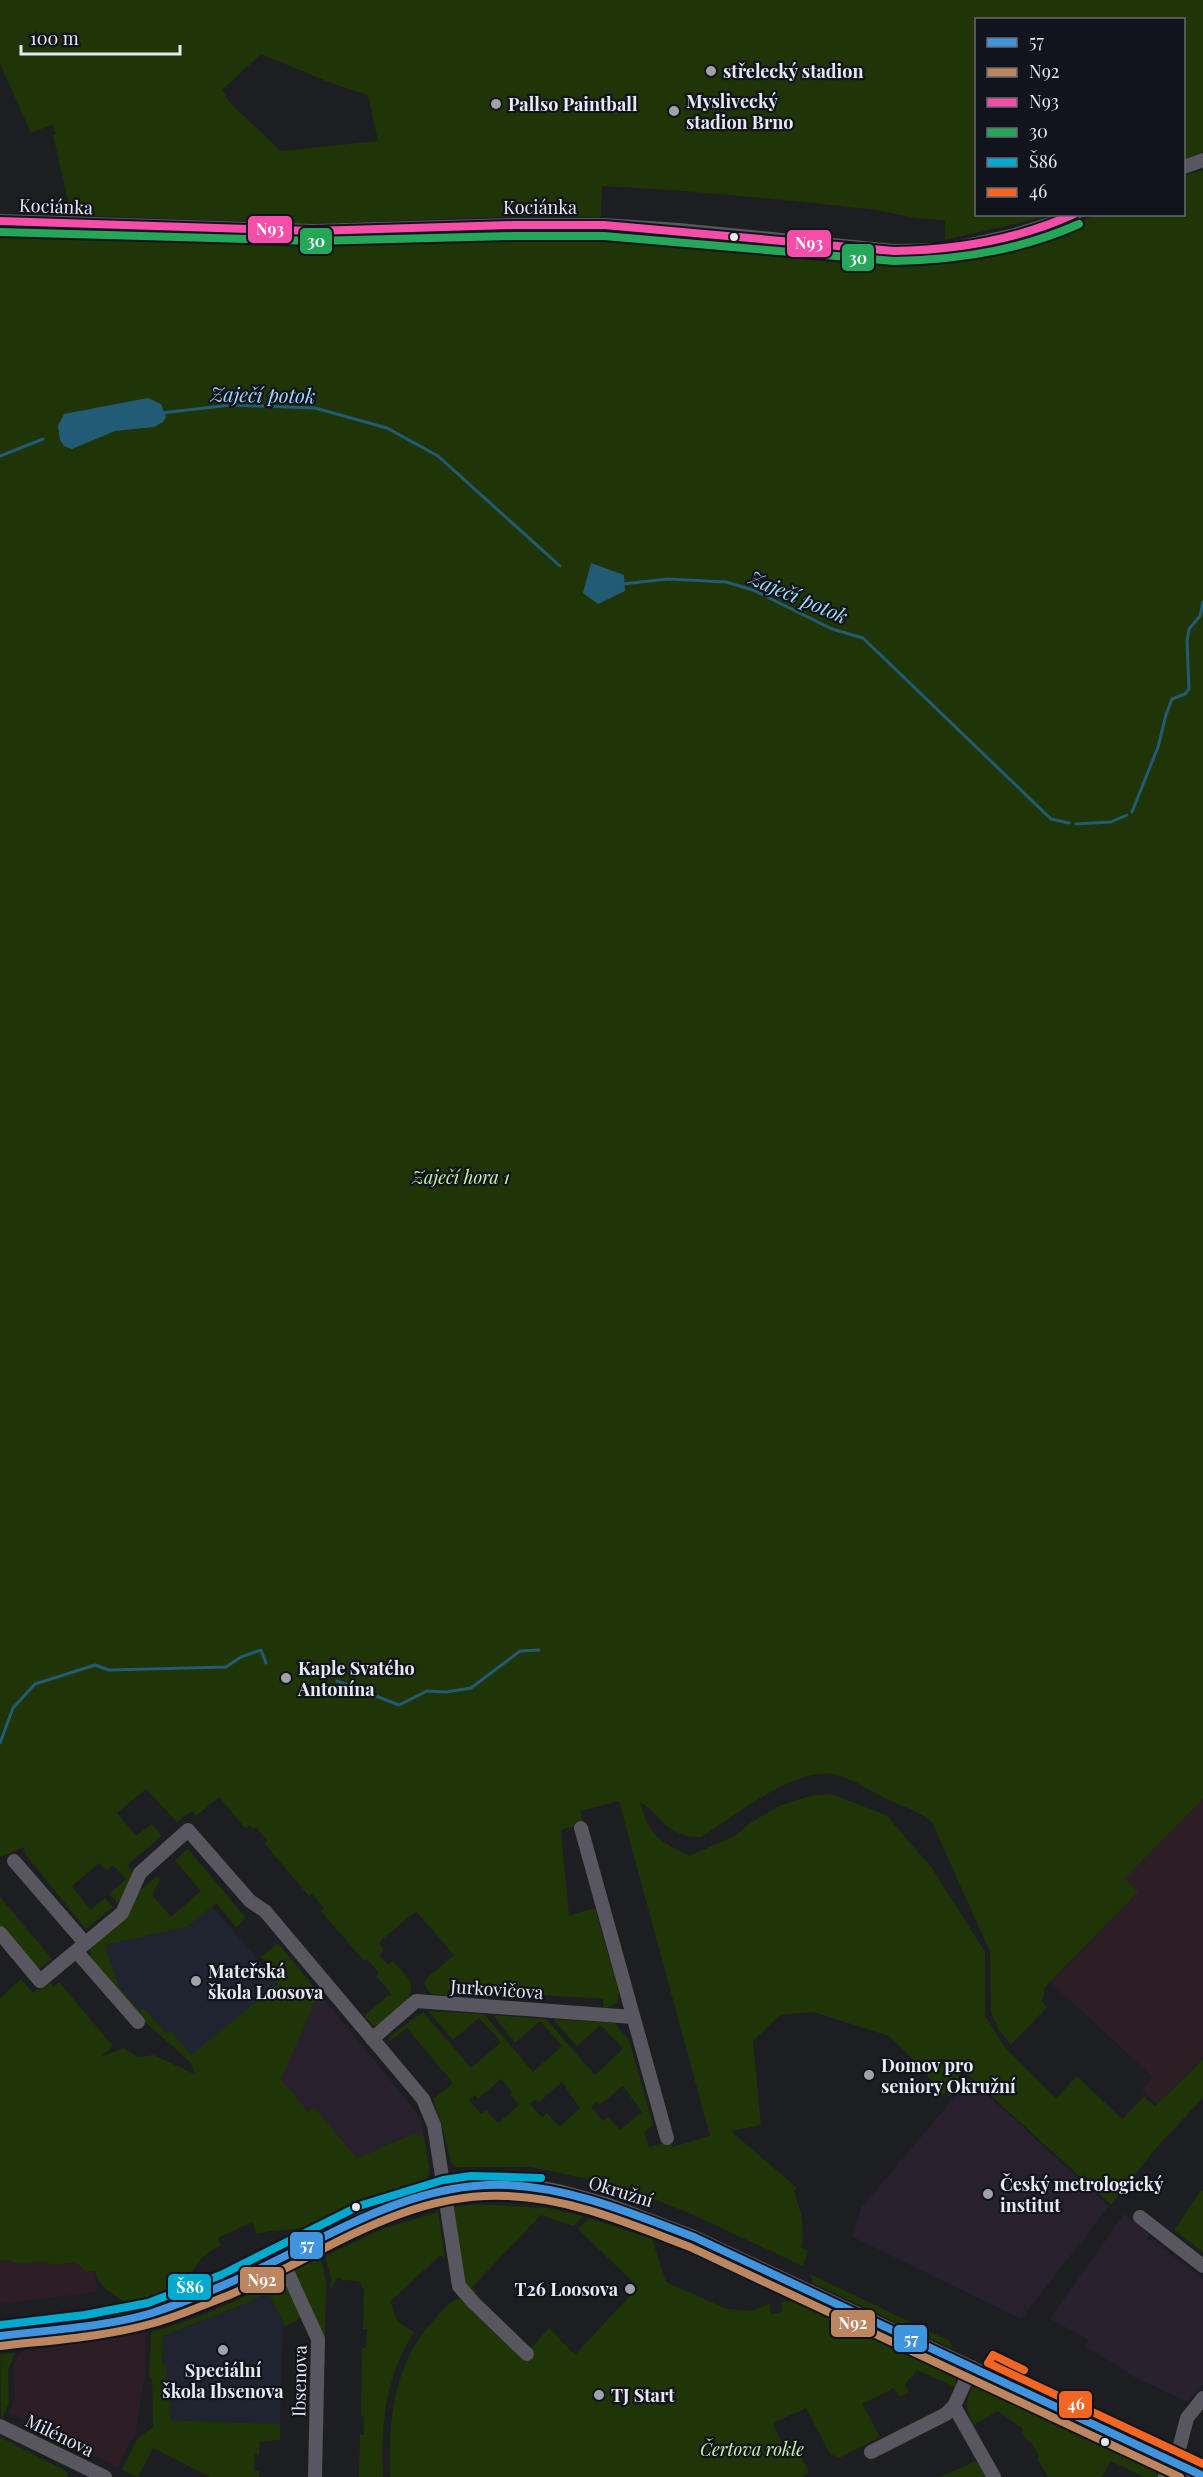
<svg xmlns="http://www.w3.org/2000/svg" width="1203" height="2477" font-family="'Playfair Display',serif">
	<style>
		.commercial { fill: #28202d }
		.industrial { fill: #2d1e25 }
		.built { fill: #202431 }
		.green { fill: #1f3407; fill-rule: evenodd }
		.water { fill: #225c74 }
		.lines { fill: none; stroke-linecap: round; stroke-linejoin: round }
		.stream { stroke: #225c74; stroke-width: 3 }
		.minor { stroke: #58565e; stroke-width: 14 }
		.bus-1-casing { stroke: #11141c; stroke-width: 12 }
		.bus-2-casing { stroke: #11141c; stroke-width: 12 }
		.bus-3-casing { stroke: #11141c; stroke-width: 12 }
		.bus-4-casing { stroke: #11141c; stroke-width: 12 }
		.bus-5-casing { stroke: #11141c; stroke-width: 12 }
		.bus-6-casing { stroke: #11141c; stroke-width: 12 }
		.bus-1 { stroke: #4094de; stroke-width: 8 }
		.bus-2 { stroke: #bb8660; stroke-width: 8 }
		.bus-3 { stroke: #f54da8; stroke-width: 8 }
		.bus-4 { stroke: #26a659; stroke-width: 8 }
		.bus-5 { stroke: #00a9ce; stroke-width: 8 }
		.bus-6 { stroke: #f26522; stroke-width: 8 }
		.poi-dot { fill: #a0a2a7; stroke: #11141c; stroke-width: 2 }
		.bus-dot { fill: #e7e9ef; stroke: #11141c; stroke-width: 2 }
		.labels { text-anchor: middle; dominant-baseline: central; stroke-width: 4.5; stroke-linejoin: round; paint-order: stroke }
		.poi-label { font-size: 18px; font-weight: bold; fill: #e7e9ef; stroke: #11141c; text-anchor: start }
		.street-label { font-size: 18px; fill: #e7e9ef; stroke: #11141c }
		.park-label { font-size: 18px; font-style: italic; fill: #c6f69f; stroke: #11141c }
		.water-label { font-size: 20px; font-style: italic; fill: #9cd9f7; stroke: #11141c }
		.line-badge { stroke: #11141c; stroke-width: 2 }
		.badge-label { font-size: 16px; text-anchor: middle; font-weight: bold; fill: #fff }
	</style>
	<rect width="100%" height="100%" fill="#1d1e22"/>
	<path class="commercial" d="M319,1993L414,2109L421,2120L424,2136L413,2134L357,2158L314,2107L308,2111L280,2079Z
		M970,2079L1109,2206L1021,2319L853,2237L861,2208Z
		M1124,2214L1150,2234L1146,2240H1153L1203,2279V2385L1188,2402L1134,2377L1086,2346L1088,2339L1050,2319Z"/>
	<path class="industrial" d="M1203,1799V2057L1156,2104L1142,2090L1153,2077L1050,1982L1137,1892L1125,1878Z
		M9,2260L43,2261L53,2265L77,2262L86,2272L95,2271L97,2292L0,2304V2261Z
		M146,2333L145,2376L136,2431L117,2467L9,2413L15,2400L13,2367L21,2352Z"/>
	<path class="built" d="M212,1906L278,1984L191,2056L170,2030L166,2033L144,2008L140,2011L120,1988L105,1945L187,1927Z
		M268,2293L283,2321L280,2424L169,2420L171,2393L166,2392L167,2366L162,2365L163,2336L235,2308Z"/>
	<path class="green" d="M0,0H1203V152L1184,159V20H976V214L1054,215L945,240V220C916,221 888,210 859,208C773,199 688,190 602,186L601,217L520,216L309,224L71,215L53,135L56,134L53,124L31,133L0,64ZM261,54L336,85L368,95L378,141L281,151L231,104L222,90Z
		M1203,170V1799L1125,1878L1138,1892L1045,1987L1042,2002L1047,2007L1011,2045L999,2030L991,2013L990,1952L932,1822C914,1808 906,1809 887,1799C870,1791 856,1780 837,1775C796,1764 735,1817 701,1837C666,1837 666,1818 640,1802C650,1837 657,1839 689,1856L735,1836L750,1823L779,1806L810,1796L831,1794L886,1815L932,1868L985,1952V2016L1007,2050L1056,2099L1077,2076L1122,2119L1144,2097L1155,2106L1203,2059V2098L1156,2148L1111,2205L964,2071L943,2096L919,2065L889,2036L813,2012L780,2015L753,2041L761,2125L731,2131L797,2188L794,2190L801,2214L803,2233L801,2248L808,2251L803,2266L689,2213L620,2186L531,2167H455L451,2162L441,2122L433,2099L453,2083L407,2028L387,2043L390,2036L423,2012L471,2068L501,2042L479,2018L453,2040L428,2011L484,2014L533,2072L562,2046L540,2021L515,2043L493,2015L546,2019L595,2075L623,2049L601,2025L577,2046L553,2019L614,2023L629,2040L653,2125L644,2132L649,2147L670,2141L672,2147L710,2136L619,1801L580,1811L583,1823L561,1830L569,1916L595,1908L619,1993L617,2003L609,2007H603V1999L448,1989L447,1996L430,1993L424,1983L428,1977L454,1955L416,1911L379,1942L384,1950L379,1955L388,1965L393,1961C398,1967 405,1973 409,1980C419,1999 390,2015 379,2025L373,2026L364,2016L387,1996L392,1995L376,1976L379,1973L367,1959L364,1961L321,1911L324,1908L312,1894L309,1896L265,1844L267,1841L256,1827L253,1829L250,1825L246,1829L219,1797L196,1816L192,1811L177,1822L146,1789L117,1813L136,1836L152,1824L162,1836L127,1865L136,1875L127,1895L117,1903L109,1894L126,1879L113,1865L106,1870L99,1863L72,1886L90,1910L105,1898L113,1907L86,1929L25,1854L24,1847L0,1857V231L306,240L487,235L632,236L871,258L915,259L951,257L1016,243L1061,230L1097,215L1184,214V176ZM501,2079L512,2092L510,2095L519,2105L498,2123L486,2110L481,2114L469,2100L475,2095L478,2099ZM562,2082L580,2108L559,2127L547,2113L542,2117L530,2104L536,2099L539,2102ZM623,2086L642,2112L620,2130L608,2117L603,2121L591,2107L597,2102L600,2105Z
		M188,1849L246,1918L236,1927L216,1903L187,1927L105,1945L120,1988L140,2011L144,2008L166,2033L170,2030L191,2055L278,1984L273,1978L276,1975L261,1957L278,1943L319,1993L281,2079L308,2111L314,2107L357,2158L413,2134L424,2136L430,2172L425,2183C396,2192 340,2206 321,2229L316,2224C297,2232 277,2228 257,2234L252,2222L218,2238L221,2246C200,2252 190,2276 179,2294C168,2297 155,2304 142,2305C127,2307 97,2287 95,2271L86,2272L76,2262L53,2265L43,2261L19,2264L9,2260L0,2261V1998L21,1979L33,1993L48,1980L54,1987L59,1982L113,2046L101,2057L124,2048L137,2057L154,2055L196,2075L190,2062L136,2014L91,1960L90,1947L135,1895L157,1876L160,1880L152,1895L171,1917L201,1891L175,1860Z
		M0,1897L52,1959L38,1970L0,1925Z
		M1201,2190L1203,2191V2252L1174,2230Z
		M478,2204L548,2208L583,2216L574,2226L541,2215L472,2287L476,2292L474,2295L466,2286L453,2207Z
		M438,2212L445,2258L440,2255L391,2301C394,2319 398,2323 414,2332C385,2377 381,2425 383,2477H359L360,2435H364V2417L361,2416L362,2348H366L367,2329H363L364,2290L359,2281L342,2280L341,2277L337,2279L330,2290L331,2279L325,2256L385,2228Z
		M589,2218L652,2239L666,2282L727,2309L753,2311L770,2303L771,2314L782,2312L781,2302L798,2300L820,2304L950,2366L957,2375L955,2387L917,2370L905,2384L909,2392L899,2397L894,2388L862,2404L880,2437L839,2458L830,2454L806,2408L773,2423L786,2454L797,2449L809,2472L802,2477H390C388,2420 394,2360 436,2318C443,2310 450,2301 460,2298L523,2357L549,2328L575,2355L638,2287L578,2229Z
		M321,2257L326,2282L325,2338L312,2311L284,2327L283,2321L268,2293L235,2308L163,2336L162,2365H167L166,2392L171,2393L170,2420L280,2424V2440L260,2441L259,2454H255L254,2471H259V2477H210L153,2448L138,2477L122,2470L137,2439L153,2427L152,2379L149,2377L151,2332C211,2316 266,2286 321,2257Z
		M810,2274L950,2341L952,2344L951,2348L813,2283Z
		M15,2353L8,2370L9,2403L1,2420L0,2354Z
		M998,2365L1158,2441L1156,2445L996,2369Z
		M977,2381H983L1152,2461L1158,2469L1159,2477H1144L1110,2461L1102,2477H1048L1037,2458L1039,2456L1030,2440L1027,2441L1022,2433L1023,2429L998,2411L974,2425C963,2408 965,2397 977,2381Z
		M0,2437L66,2471L68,2477H0Z
		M976,2461L987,2477H940Z"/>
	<path class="water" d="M148,398L161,404L166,417L163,422L154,427L115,431L72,449L64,446L60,440L58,426L64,414Z
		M591,563L624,575L625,591L598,604L583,593Z"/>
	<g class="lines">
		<path class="stream" d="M161,413L231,405L315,408L387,428L438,456L560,566
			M0,456L43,439
			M623,584L668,579L726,582L753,590L832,629L863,638L1051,819L1069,823
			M1132,812L1158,747L1166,715L1172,699L1185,694L1189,689L1187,641L1189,629L1200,616L1203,602
			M1076,824L1111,822L1127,815
			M337,1681L399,1705L427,1691L446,1692L471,1688L520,1651L539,1650
			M0,1743L13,1708L35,1684L95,1665L109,1670L226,1667L241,1657L261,1650L266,1663"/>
		<path class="minor" d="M1184,167L1203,160
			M0,221L313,231L514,225H604L679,230L894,251L940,250L961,247L1015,235L1057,222L1075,214
			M581,1828L667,2138
			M14,1861L85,1943
			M0,1933L40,1981L122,1913L140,1873L188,1830L250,1901L265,1911L423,2099L434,2125L459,2286L474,2303L527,2354
			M76,1951L138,2022
			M372,2039L416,2001L633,2017
			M1140,2217L1203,2266
			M281,2258L318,2339L315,2477
			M0,2336L87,2325L151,2313L225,2285L363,2216L445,2190L472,2186L506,2185L541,2188L562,2192L609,2205L694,2237L1203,2476
			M954,2406L994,2477
			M0,2426L105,2477
			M871,2452L946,2414L954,2406L972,2367
			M1165,2477L1179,2449L1187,2418L1203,2398"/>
		<defs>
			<path id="bus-1" d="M0,2336C48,2330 106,2327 152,2313C176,2305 201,2295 224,2285C316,2246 403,2181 507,2185C573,2188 633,2214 694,2237L1203,2476"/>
			<path id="bus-2" d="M1,2346C52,2340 105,2337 154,2323C179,2316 203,2305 227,2296C319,2258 401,2191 507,2196C571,2198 630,2224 690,2247L1180,2477"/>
			<path id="bus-3" d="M0,221L313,231L514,225H604L894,251C956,250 1017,240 1074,214"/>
			<path id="bus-4" d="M0,232L313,241L514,236H604L894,261C958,260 1021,250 1079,224"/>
			<path id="bus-5" d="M0,2325L85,2315L148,2303L221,2275L359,2206L443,2180L471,2176L541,2178"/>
			<path id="bus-6" d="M1024,2370L993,2355L988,2363L1203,2464"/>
		</defs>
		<use href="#bus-1" class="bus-1-casing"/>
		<use href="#bus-2" class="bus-2-casing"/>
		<use href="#bus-3" class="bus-3-casing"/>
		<use href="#bus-4" class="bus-4-casing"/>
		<use href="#bus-5" class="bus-5-casing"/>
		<use href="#bus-6" class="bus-6-casing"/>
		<use href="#bus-1" class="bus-1"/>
		<use href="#bus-2" class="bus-2"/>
		<use href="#bus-3" class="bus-3"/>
		<use href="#bus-4" class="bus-4"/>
		<use href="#bus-5" class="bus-5"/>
		<use href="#bus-6" class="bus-6"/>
	</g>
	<g class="poi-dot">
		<circle cx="711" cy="71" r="6"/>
		<circle cx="496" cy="104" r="6"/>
		<circle cx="674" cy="111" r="6"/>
		<circle cx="286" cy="1678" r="6"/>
		<circle cx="196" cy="1981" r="6"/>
		<circle cx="869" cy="2075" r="6"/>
		<circle cx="988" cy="2194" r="6"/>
		<circle cx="630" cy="2289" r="6"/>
		<circle cx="223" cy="2350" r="6"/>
		<circle cx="599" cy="2395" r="6"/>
	</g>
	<g class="bus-dot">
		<circle cx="734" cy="237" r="5"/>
		<circle cx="356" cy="2207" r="5"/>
		<circle cx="1105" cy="2442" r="5"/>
	</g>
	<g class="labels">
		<g class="poi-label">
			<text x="723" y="71">střelecký stadion</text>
			<text x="686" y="101">Myslivecký<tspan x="686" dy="21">stadion Brno</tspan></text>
			<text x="508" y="104">Pallso Paintball</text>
			<text x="298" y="1668">Kaple Svatého<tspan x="298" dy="21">Antonína</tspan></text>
			<text x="208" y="1971">Mateřská<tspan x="208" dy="21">škola Loosova</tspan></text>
			<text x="881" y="2065">Domov pro<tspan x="881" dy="21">seniory Okružní</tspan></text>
			<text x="1000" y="2184">Český metrologický<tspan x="1000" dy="21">institut</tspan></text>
			<text x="618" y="2289" text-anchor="end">T26 Loosova</text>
			<text x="223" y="2370" text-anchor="middle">Speciální<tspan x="223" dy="21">škola Ibsenova</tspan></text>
			<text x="611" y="2395">TJ Start</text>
		</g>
		<g class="street-label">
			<text transform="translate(56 206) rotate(2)">Kociánka</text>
			<text x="540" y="207">Kociánka</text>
			<text transform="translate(497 1989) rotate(4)">Jurkovičova</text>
			<text transform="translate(621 2191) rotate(17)">Okružní</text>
			<text transform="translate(299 2381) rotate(-89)">Ibsenova</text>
			<text transform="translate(60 2435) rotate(26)">Milénova</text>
		</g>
		<g class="park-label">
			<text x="461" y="1177">Zaječí hora 1</text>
			<text x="752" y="2449">Čertova rokle</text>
		</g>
		<g class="water-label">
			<text transform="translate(263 394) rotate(1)">Zaječí potok</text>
			<text transform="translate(799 596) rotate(23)">Zaječí potok</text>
		</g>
	</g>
	<g class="line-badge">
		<rect x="247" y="215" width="46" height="29" rx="6" fill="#f54da8"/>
		<rect x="299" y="227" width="34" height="28" rx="6" fill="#26a659"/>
		<rect x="786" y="229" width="46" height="29" rx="6" fill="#f54da8"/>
		<rect x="841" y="243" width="34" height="29" rx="6" fill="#26a659"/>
		<rect x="289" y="2231" width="35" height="29" rx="6" fill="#4094de"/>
		<rect x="239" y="2266" width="46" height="28" rx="6" fill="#bb8660"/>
		<rect x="167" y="2273" width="45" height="28" rx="6" fill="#00a9ce"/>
		<rect x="830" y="2309" width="46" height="29" rx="6" fill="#bb8660"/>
		<rect x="893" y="2324" width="35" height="29" rx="6" fill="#4094de"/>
		<rect x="1058" y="2390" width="35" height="29" rx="6" fill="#f26522"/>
	</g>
	<g class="badge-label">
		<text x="270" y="235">N93</text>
		<text x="316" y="247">30</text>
		<text x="809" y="249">N93</text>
		<text x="858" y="264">30</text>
		<text x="307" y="2251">57</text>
		<text x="262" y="2286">N92</text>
		<text x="190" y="2293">Š86</text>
		<text x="853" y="2329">N92</text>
		<text x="911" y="2345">57</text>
		<text x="1076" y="2410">46</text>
	</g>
	<rect x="975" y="18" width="210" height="198" fill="#11141c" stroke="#676970" stroke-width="1.5"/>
	<rect x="987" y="38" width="30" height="9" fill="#4094de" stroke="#676970" stroke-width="1.5"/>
	<text x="1029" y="48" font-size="18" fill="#e7e9ef">57</text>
	<rect x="987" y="68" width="30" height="9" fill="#bb8660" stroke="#676970" stroke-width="1.5"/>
	<text x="1029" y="78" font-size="18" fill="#e7e9ef">N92</text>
	<rect x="987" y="98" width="30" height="9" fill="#f54da8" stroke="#676970" stroke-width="1.5"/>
	<text x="1029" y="108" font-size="18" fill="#e7e9ef">N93</text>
	<rect x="987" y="128" width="30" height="9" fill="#26a659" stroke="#676970" stroke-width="1.5"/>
	<text x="1029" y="138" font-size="18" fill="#e7e9ef">30</text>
	<rect x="987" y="158" width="30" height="9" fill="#00a9ce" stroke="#676970" stroke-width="1.5"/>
	<text x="1029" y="168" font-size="18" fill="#e7e9ef">Š86</text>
	<rect x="987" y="188" width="30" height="9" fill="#f26522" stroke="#676970" stroke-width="1.5"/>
	<text x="1029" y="198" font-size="18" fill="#e7e9ef">46</text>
	<path d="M21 45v9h159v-9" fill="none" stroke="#e7e9ef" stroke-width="3"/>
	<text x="30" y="45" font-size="18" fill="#e7e9ef" stroke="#11141c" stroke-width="4.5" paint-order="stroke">100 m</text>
</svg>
